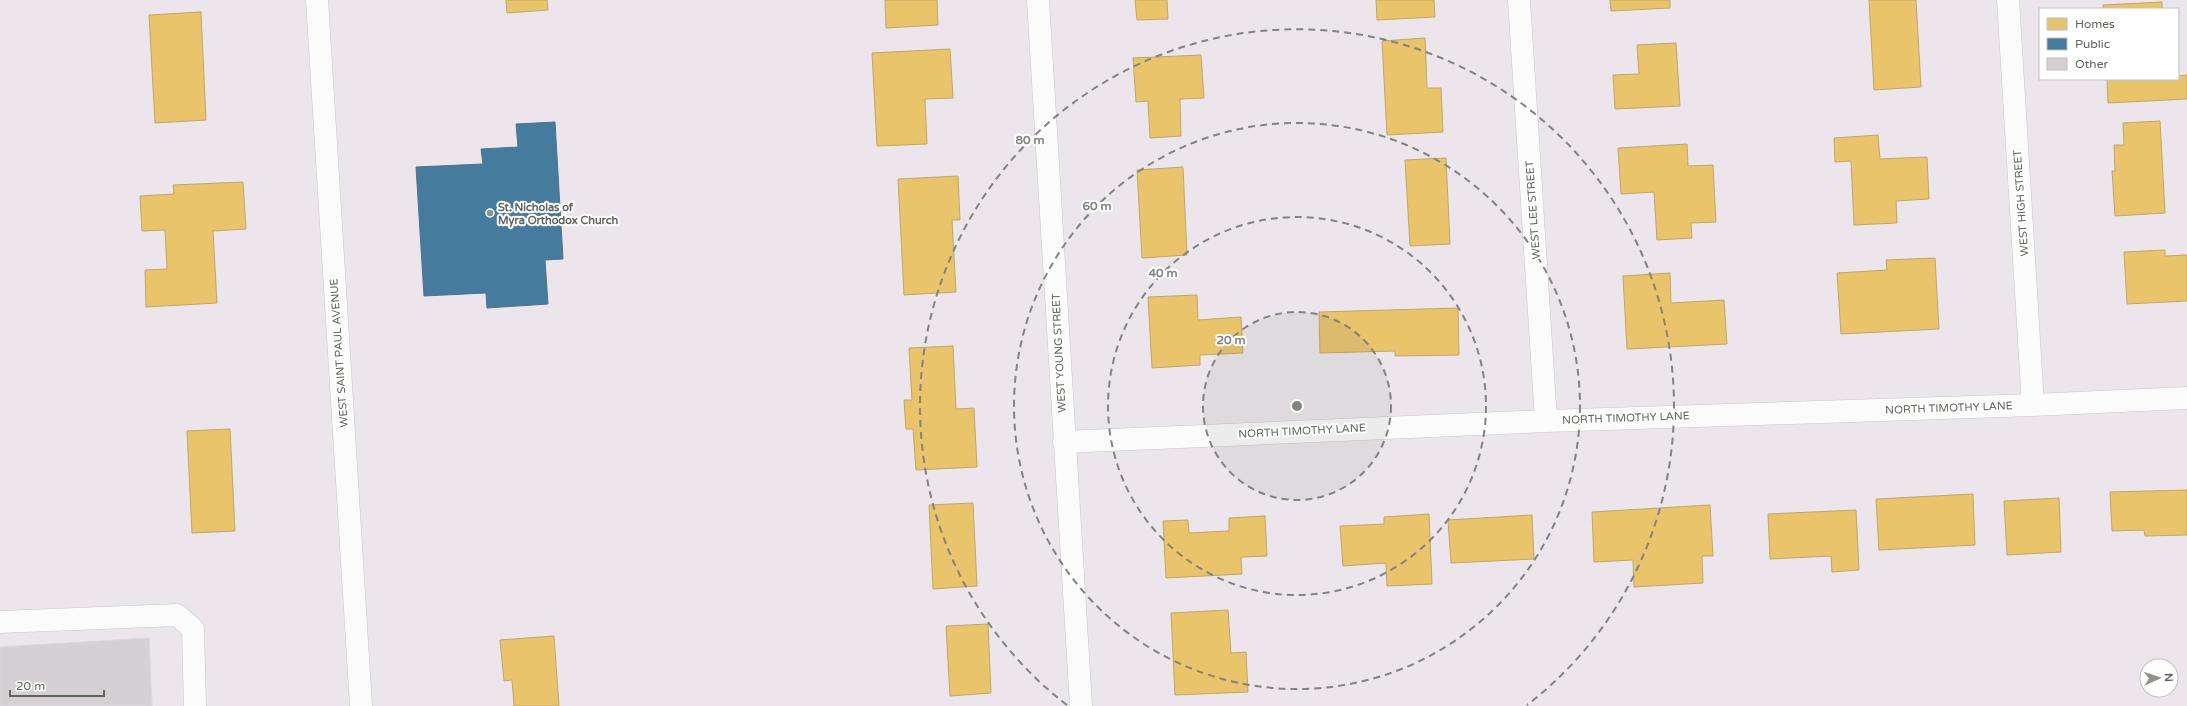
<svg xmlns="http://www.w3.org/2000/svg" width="2187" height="706" font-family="'Varela Round',sans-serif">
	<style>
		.homes { fill: #e9c46a; stroke: #bfa866 }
		.public { fill: #457b9d; stroke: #4c7489 }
		.building { fill: #d4d0d4; stroke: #dbd5dc }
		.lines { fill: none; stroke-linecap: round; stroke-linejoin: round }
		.minor-casing { stroke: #c8c7c6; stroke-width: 23 }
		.minor { stroke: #fcfbfc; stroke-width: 22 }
		.ring { fill: none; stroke: #81847f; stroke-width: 2; stroke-dasharray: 7 5 }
		.poi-dot { fill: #90928e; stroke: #fff; stroke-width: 1.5 }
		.labels { text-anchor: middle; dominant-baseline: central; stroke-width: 4; stroke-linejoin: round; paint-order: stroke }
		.street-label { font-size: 11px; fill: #5e655b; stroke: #fff }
		.poi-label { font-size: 11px; font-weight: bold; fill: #5e655b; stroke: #fff; text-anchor: start }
		.centre { fill: #81847f; stroke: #fff; stroke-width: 2 }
		.ring-label { font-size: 12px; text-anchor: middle; font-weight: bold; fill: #81847f; stroke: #fff; stroke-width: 4; stroke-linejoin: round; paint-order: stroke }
	</style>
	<rect width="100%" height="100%" fill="#ece6ec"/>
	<path class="homes" d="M506,0H547L548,10L507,13Z
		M885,0H937L938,25L886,28Z
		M1135,0H1167L1168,19L1137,20Z
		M1376,0H1434L1435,17L1377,20Z
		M1610,0H1670V8L1611,11Z
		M1869,0H1916L1921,87L1874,90Z
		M2162,2V9H2103V5Z
		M201,12L206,120L155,123L149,15Z
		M1425,38L1427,88H1441L1443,132L1387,135L1382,41Z
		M1676,43L1680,106L1615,109L1613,75L1639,74L1637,45Z
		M950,49L953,98L925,99L927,144L877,146L872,53Z
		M1201,55L1204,98L1180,99L1181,136L1150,138L1148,101L1136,102L1133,58Z
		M2187,75V99L2108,103L2107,79H2178V76Z
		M2160,121L2165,213L2115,216L2112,171H2115L2114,145H2124L2123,123Z
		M1878,135L1880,159L1927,157L1929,199L1896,201L1897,223L1854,225L1851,161L1835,162L1834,138Z
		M1687,144L1688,166L1713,165L1716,222L1691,223L1692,238L1657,240L1654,192L1621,194L1618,148Z
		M1446,158L1450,244L1410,246L1405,160Z
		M1183,167L1187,255L1142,258L1137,170Z
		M958,176L960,220H952L956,292L904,295L898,179Z
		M243,182L246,229L213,231L217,303L146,307L145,270L167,269L165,230L142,231L140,196L174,194L173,185Z
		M2165,250V256L2187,255V301L2127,304L2124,252Z
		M1935,258L1939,329L1841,334L1837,273L1887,270L1886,260Z
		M1670,273L1671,303L1724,300L1727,344L1627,349L1623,276Z
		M1197,295L1198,320L1241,317L1243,353L1200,355V365L1152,368L1148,297Z
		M1458,308L1459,355L1395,356V351L1320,353L1319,312Z
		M953,346L956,409L974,408L977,467L916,470L913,429H906L904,400H912L909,348Z
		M230,429L235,531L192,533L187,431Z
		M2187,490V535L2145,536L2144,530L2112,531L2110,492Z
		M1973,494L1975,545L1879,550L1876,499Z
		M2059,498L2061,552L2007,555L2004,501Z
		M973,503L977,586L933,589L929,505Z
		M1710,505L1713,556H1702L1703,583L1634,587L1633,560L1594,562L1592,512Z
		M1856,510L1859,570L1832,572L1831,556L1770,559L1768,514Z
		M1429,514L1432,584L1387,586L1386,563L1343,566L1340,526L1384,524V517Z
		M1532,515L1534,559L1451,563L1448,520Z
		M1265,516L1267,556L1241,557L1242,574L1166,578L1163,521L1188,520L1189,533L1229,531V518Z
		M1228,610L1231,653L1246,652L1248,692L1175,695L1171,613Z
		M988,624L991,693L950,696L946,626Z
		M554,636L559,706H514L512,680L504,681L500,640Z"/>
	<path class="public" d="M555,122L563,259L545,260L548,304L487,308L486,293L424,296L416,167L483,164L481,149L518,147L516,124Z"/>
	<path class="building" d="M149,638L152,706H0V647Z"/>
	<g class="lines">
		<defs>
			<path id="minor" d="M317,0L361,706
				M1038,0L1081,706
				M1519,0L1546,421
				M2008,0L2033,405
				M1064,442L1546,421L2033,405L2187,398
				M0,622L177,615L193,629L195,706"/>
		</defs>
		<use href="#minor" class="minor-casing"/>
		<use href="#minor" class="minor"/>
	</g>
	<circle cx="1297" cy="406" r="94" fill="#81847f" fill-opacity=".12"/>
	<g class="ring">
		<circle cx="1297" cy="406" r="94"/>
		<circle cx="1297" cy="406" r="189"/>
		<circle cx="1297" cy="406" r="283"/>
		<path d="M1067 705A377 377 0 1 1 1527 705"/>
	</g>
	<circle class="poi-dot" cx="490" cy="213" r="4"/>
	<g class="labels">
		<g class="street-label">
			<text transform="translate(2021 203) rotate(-94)">WEST HIGH STREET</text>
			<text transform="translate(1533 210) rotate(-94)">WEST LEE STREET</text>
			<text transform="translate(339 353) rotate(-94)">WEST SAINT PAUL AVENUE</text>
			<text transform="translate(1059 353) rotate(-93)">WEST YOUNG STREET</text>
			<text transform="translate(1949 408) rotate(-2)">NORTH TIMOTHY LANE</text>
			<text transform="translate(1626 418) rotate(-2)">NORTH TIMOTHY LANE</text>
			<text transform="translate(1302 431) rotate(-3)">NORTH TIMOTHY LANE</text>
		</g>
		<g class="poi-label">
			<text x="498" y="207">St. Nicholas of<tspan x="498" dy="13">Myra Orthodox Church</tspan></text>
		</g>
	</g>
	<circle cx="1297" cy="406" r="6" class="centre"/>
	<g class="ring-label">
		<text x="1030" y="144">80 m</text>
		<text x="1097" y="210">60 m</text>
		<text x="1163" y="277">40 m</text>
		<text x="1231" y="344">20 m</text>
	</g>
	<rect x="2039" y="8" width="140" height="72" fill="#ffffff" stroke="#bfc1bd"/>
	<rect x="2047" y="18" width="20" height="12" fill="#e9c46a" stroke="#bfc1bd"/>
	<text x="2075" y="28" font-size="12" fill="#5e655b">Homes</text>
	<rect x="2047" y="38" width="20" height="12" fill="#457b9d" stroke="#bfc1bd"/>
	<text x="2075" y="48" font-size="12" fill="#5e655b">Public</text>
	<rect x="2047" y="58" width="20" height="12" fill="#d4d0d4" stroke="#bfc1bd"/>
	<text x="2075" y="68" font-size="12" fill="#5e655b">Other</text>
	<g transform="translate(2159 678) rotate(87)"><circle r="19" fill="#ffffff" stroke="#bfc1bd"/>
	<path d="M0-3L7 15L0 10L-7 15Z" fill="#90928e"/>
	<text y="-6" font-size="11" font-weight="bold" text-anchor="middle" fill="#5e655b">N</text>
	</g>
	<path d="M10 690v6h94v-6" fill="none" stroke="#5e655b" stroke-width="2"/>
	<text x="16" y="690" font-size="12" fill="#5e655b" stroke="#ffffff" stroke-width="3" paint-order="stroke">20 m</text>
</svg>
